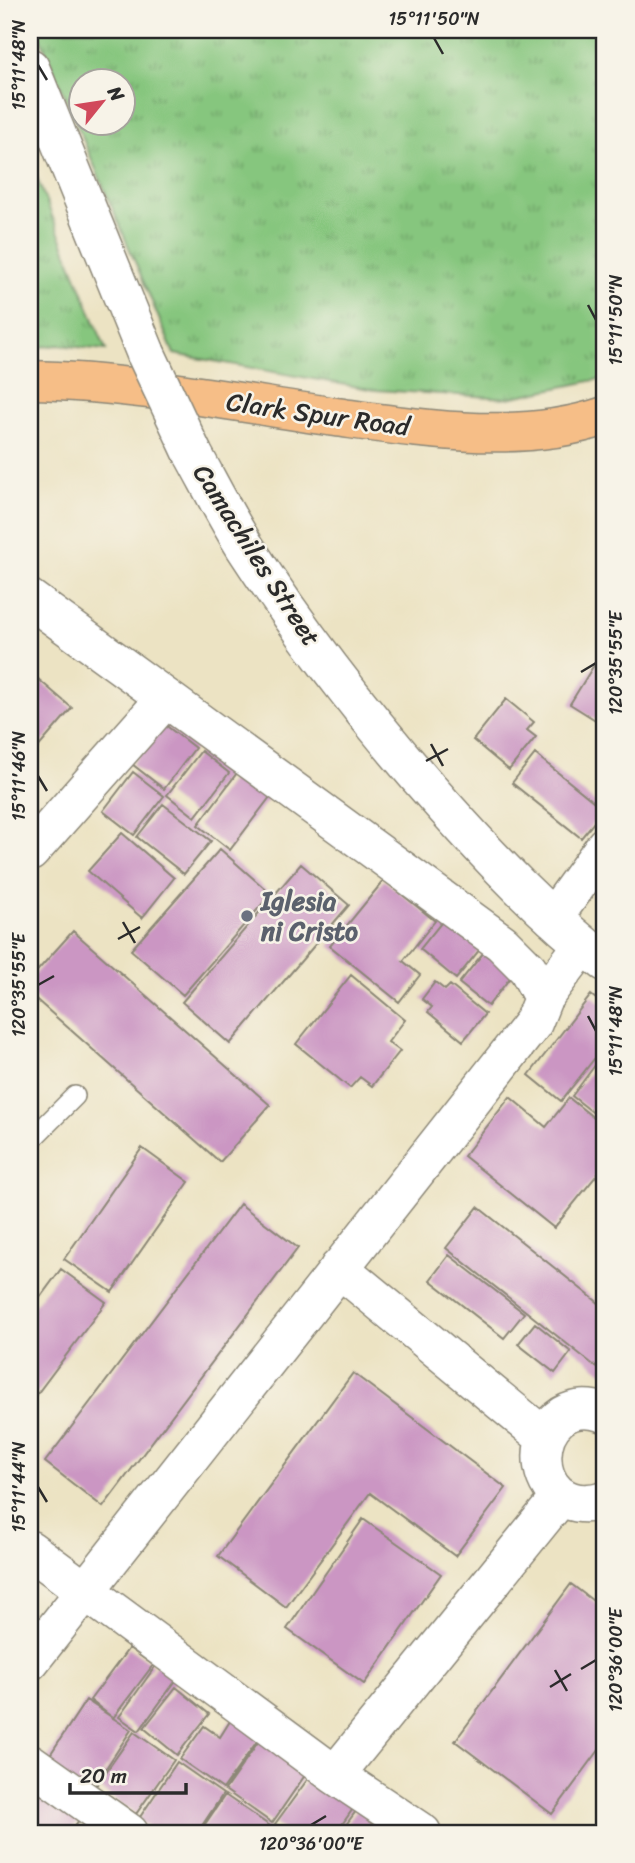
<svg xmlns="http://www.w3.org/2000/svg" width="635" height="1863" font-family="Sriracha,sans-serif">
	<style>
		.grass { fill: url(#grass-tufts); stroke: #587854; stroke-width: 2; fill-rule: evenodd }
		.building { fill: #cb96c3 }
		.lines { fill: none; stroke-linecap: round; stroke-linejoin: round }
		.service-casing { stroke: #8c8777; stroke-width: 22 }
		.minor-casing { stroke: #8c8777; stroke-width: 41 }
		.tertiary-casing { stroke: #8c8777; stroke-width: 41 }
		.motorway-casing { stroke: #8c8777; stroke-width: 41 }
		.service { stroke: #fff; stroke-width: 19 }
		.minor { stroke: #fff; stroke-width: 38 }
		.tertiary { stroke: #fff; stroke-width: 38 }
		.motorway { stroke: #f6be87; stroke-width: 38 }
		.tertiary-bridge-casing { stroke: #8c8777; stroke-width: 41; stroke-linecap: butt }
		.tertiary-bridge { stroke: #fff; stroke-width: 38 }
		.ticks { fill: none; stroke: #2b2b2b; stroke-width: 2.5 }
		.worship-dot { fill: #6b7280; stroke: #f7f3e8; stroke-width: 2.5 }
		.labels { text-anchor: middle; dominant-baseline: central; stroke-width: 5; stroke-linejoin: round; paint-order: stroke }
		.street-label { font-size: 26px; fill: #2b2b2b; stroke: #f7f3e8 }
		.worship-label { font-size: 26px; font-weight: bold; fill: #5b616d; stroke: #f7f3e8; text-anchor: start }
		.neatline { fill: none; stroke: #2b2b2b; stroke-width: 2.5 }
		.ticks-label { font-size: 18px; text-anchor: middle; fill: #2b2b2b }
	</style>
	<defs>
		<pattern id="grass-tufts" width="24" height="20" patternUnits="userSpaceOnUse" patternTransform="scale(1.75)"><rect width="24" height="20" fill="#86c67e"/><path d="M3 7l-1-3M5 7V3M7 7l1-3M15 17l-1-3M17 17v-4M19 17l1-3" fill="none" stroke="#6ea167"/></pattern>
	</defs>
	<rect width="100%" height="100%" fill="#f7f3e8"/>
	<filter id="ink" filterUnits="userSpaceOnUse"><feTurbulence type="fractalNoise" baseFrequency=".0143" numOctaves="2"/><feDisplacementMap in="SourceGraphic" scale="14" xChannelSelector="R" yChannelSelector="G"/><feConvolveMatrix kernelMatrix="1 2 1 2 8 2 1 2 1" color-interpolation-filters="sRGB"/></filter>
	<filter id="wash" filterUnits="userSpaceOnUse"><feTurbulence type="fractalNoise" baseFrequency=".00686" numOctaves="4" result="noise"/><feDisplacementMap in="SourceGraphic" scale="28" xChannelSelector="R" yChannelSelector="G"/><feGaussianBlur stdDeviation="1.57" result="paint"/><feColorMatrix in="noise" values="0 0 0 0 0 0 0 0 0 0 0 0 0 0 0 0 0 1.4 0 .05"/><feComposite in="paint" operator="in"/></filter>
	<g filter="url(#wash)">
		<rect width="100%" height="100%" fill="#ece3c3"/>
		<path class="grass" d="M37,30H605V378L508,398L375,390L174,354ZM80,80H122V122H80Z
			M30,161L106,350L59,345L30,348Z"/>
		<g id="blocks">
			<path class="building" d="M605,647V726L570,704Z
				M30,672L72,708L30,757Z
				M506,699L534,722L527,730L536,737L509,770L473,740Z
				M164,724L195,748L164,789L132,764Z
				M201,751L229,773L195,817L167,795Z
				M535,754L604,810L581,838L512,783Z
				M240,769L273,793L230,850L198,825Z
				M133,772L164,796L134,835L103,811Z
				M163,804L211,841L184,874L137,837Z
				M122,833L174,878L142,918L88,871Z
				M220,849L271,894L183,995L131,950Z
				M301,864L349,905L230,1044L182,1002Z
				M384,880L435,921L403,961L420,975L399,1002L330,946Z
				M445,918L481,948L456,979L420,949Z
				M73,931L270,1105L220,1162L30,994V979Z
				M484,952L513,974L488,1006L459,983Z
				M351,975L405,1020L388,1042L400,1051L372,1086L360,1077L350,1088L296,1044Z
				M435,982L445,990L450,985L485,1014L463,1041L428,1012L432,1007L422,999Z
				M591,995L605,1006V1045L561,1101L529,1075Z
				M605,1052V1122L572,1096Z
				M510,1097L546,1127L569,1098L605,1127V1165L554,1228L464,1156Z
				M142,1148L189,1182L112,1292L64,1259Z
				M240,1204L298,1248L103,1507L45,1462Z
				M478,1207L605,1308V1374L446,1248Z
				M449,1255L524,1313L504,1338L430,1280Z
				M61,1269L106,1302L37,1394L30,1388V1311Z
				M535,1323L571,1352L555,1373L518,1344Z
				M353,1373L506,1488L455,1556L370,1493L286,1607L218,1556Z
				M363,1519L441,1574L364,1684L287,1629Z
				M571,1584L605,1610V1742L552,1814L455,1741Z
				M129,1648L153,1665L113,1718L90,1700Z
				M157,1664L177,1679L139,1731L119,1717Z
				M176,1687L209,1714L177,1755L144,1728Z
				M86,1700L131,1730L89,1794L44,1764Z
				M232,1718L260,1737L223,1789L180,1759L204,1726L220,1737Z
				M134,1732L174,1760L136,1814L96,1786Z
				M263,1735L310,1768L272,1823L225,1790Z
				M177,1762L223,1794L197,1833H158L138,1820Z
				M313,1772L357,1803L336,1833H288L275,1824Z
				M41,1783L85,1811L70,1833H30V1799Z
				M225,1795L270,1826L264,1833H199Z
				M359,1807L396,1833H340Z"/>
		</g>
	</g>
	<g filter="url(#ink)">
		<use href="#blocks" fill-opacity="0" stroke="#8c8777" stroke-width="2"/>
		<g class="lines">
			<defs>
				<path id="service" d="M30,1141L75,1096"/>
				<path id="minor" d="M30,599L502,943L528,969L543,998
					M30,852L166,698
					M553,918L605,846
					M339,1268L544,1437
					M605,1413C524,1385 519,1526 605,1500
					M30,1550L335,1775L422,1833
					M30,1661L533,1023L543,998L583,945
					M30,1763L129,1833
					M335,1775L561,1496"/>
				<path id="tertiary" d="M30,68L146,354
					M193,454C210,485 226,517 245,547C304,638 370,723 442,804C492,860 545,916 605,962"/>
				<path id="motorway" d="M30,380C133,382 234,402 336,417C423,429 520,445 605,416"/>
			</defs>
			<use href="#service" class="service-casing"/>
			<use href="#minor" class="minor-casing"/>
			<use href="#tertiary" class="tertiary-casing"/>
			<use href="#motorway" class="motorway-casing"/>
			<use href="#service" class="service"/>
			<use href="#minor" class="minor"/>
			<use href="#tertiary" class="tertiary"/>
			<use href="#motorway" class="motorway"/>
			<defs>
				<path id="tertiary-bridge" d="M146,354L193,454"/>
			</defs>
			<use href="#tertiary-bridge" class="tertiary-bridge-casing"/>
			<use href="#tertiary-bridge" class="tertiary-bridge"/>
		</g>
	</g>
	<path class="ticks" d="M434,38L443,54M38,65L47,80M588,305L596,320M581,672L596,663M431,744L443,766M426,761L448,749M38,776L47,791M123,922L135,943M118,939L140,927M38,985L54,976M588,1016L596,1031M38,1487L47,1502M581,1669L596,1660M555,1670L567,1691M550,1687L571,1674M311,1825L326,1816"/>
	<circle class="worship-dot" cx="247" cy="916" r="7"/>
	<g class="labels">
		<g class="street-label">
			<text transform="translate(318 414) rotate(8)">Clark Spur Road</text>
			<text transform="translate(257 555) rotate(57)">Camachiles Street</text>
		</g>
		<g class="worship-label">
			<text x="261" y="901">Iglesia<tspan x="261" dy="30">ni Cristo</tspan></text>
		</g>
	</g>
	<rect width="635" height="1863" fill="none" stroke="#f7f3e8" stroke-width="77"/>
	<g transform="translate(102 102) rotate(60)"><circle r="33" fill="#f7f3e8" stroke="#a5a39c" stroke-width="2"/>
	<path d="M0-5L12 26L0 18L-12 26Z" fill="#d1495b"/>
	<text y="-10" font-size="19" font-weight="bold" text-anchor="middle" fill="#2b2b2b">N</text>
	</g>
	<path d="M70 1783v10h116v-10" fill="none" stroke="#2b2b2b" stroke-width="3.5"/>
	<text x="80" y="1783" font-size="21" fill="#2b2b2b" stroke="#f7f3e8" stroke-width="5" paint-order="stroke">20 m</text>
	<rect x="38" y="38" width="558" height="1787" class="neatline"/>
	<g class="ticks-label">
		<text x="434" y="25">15°11'50"N</text>
		<text transform="translate(19 65) rotate(-90)" y="6">15°11'48"N</text>
		<text transform="translate(616 320) rotate(-90)" y="6">15°11'50"N</text>
		<text transform="translate(616 663) rotate(-90)" y="6">120°35'55"E</text>
		<text transform="translate(19 776) rotate(-90)" y="6">15°11'46"N</text>
		<text transform="translate(19 985) rotate(-90)" y="6">120°35'55"E</text>
		<text transform="translate(616 1031) rotate(-90)" y="6">15°11'48"N</text>
		<text transform="translate(19 1487) rotate(-90)" y="6">15°11'44"N</text>
		<text transform="translate(616 1660) rotate(-90)" y="6">120°36'00"E</text>
		<text x="311" y="1850">120°36'00"E</text>
	</g>
</svg>
